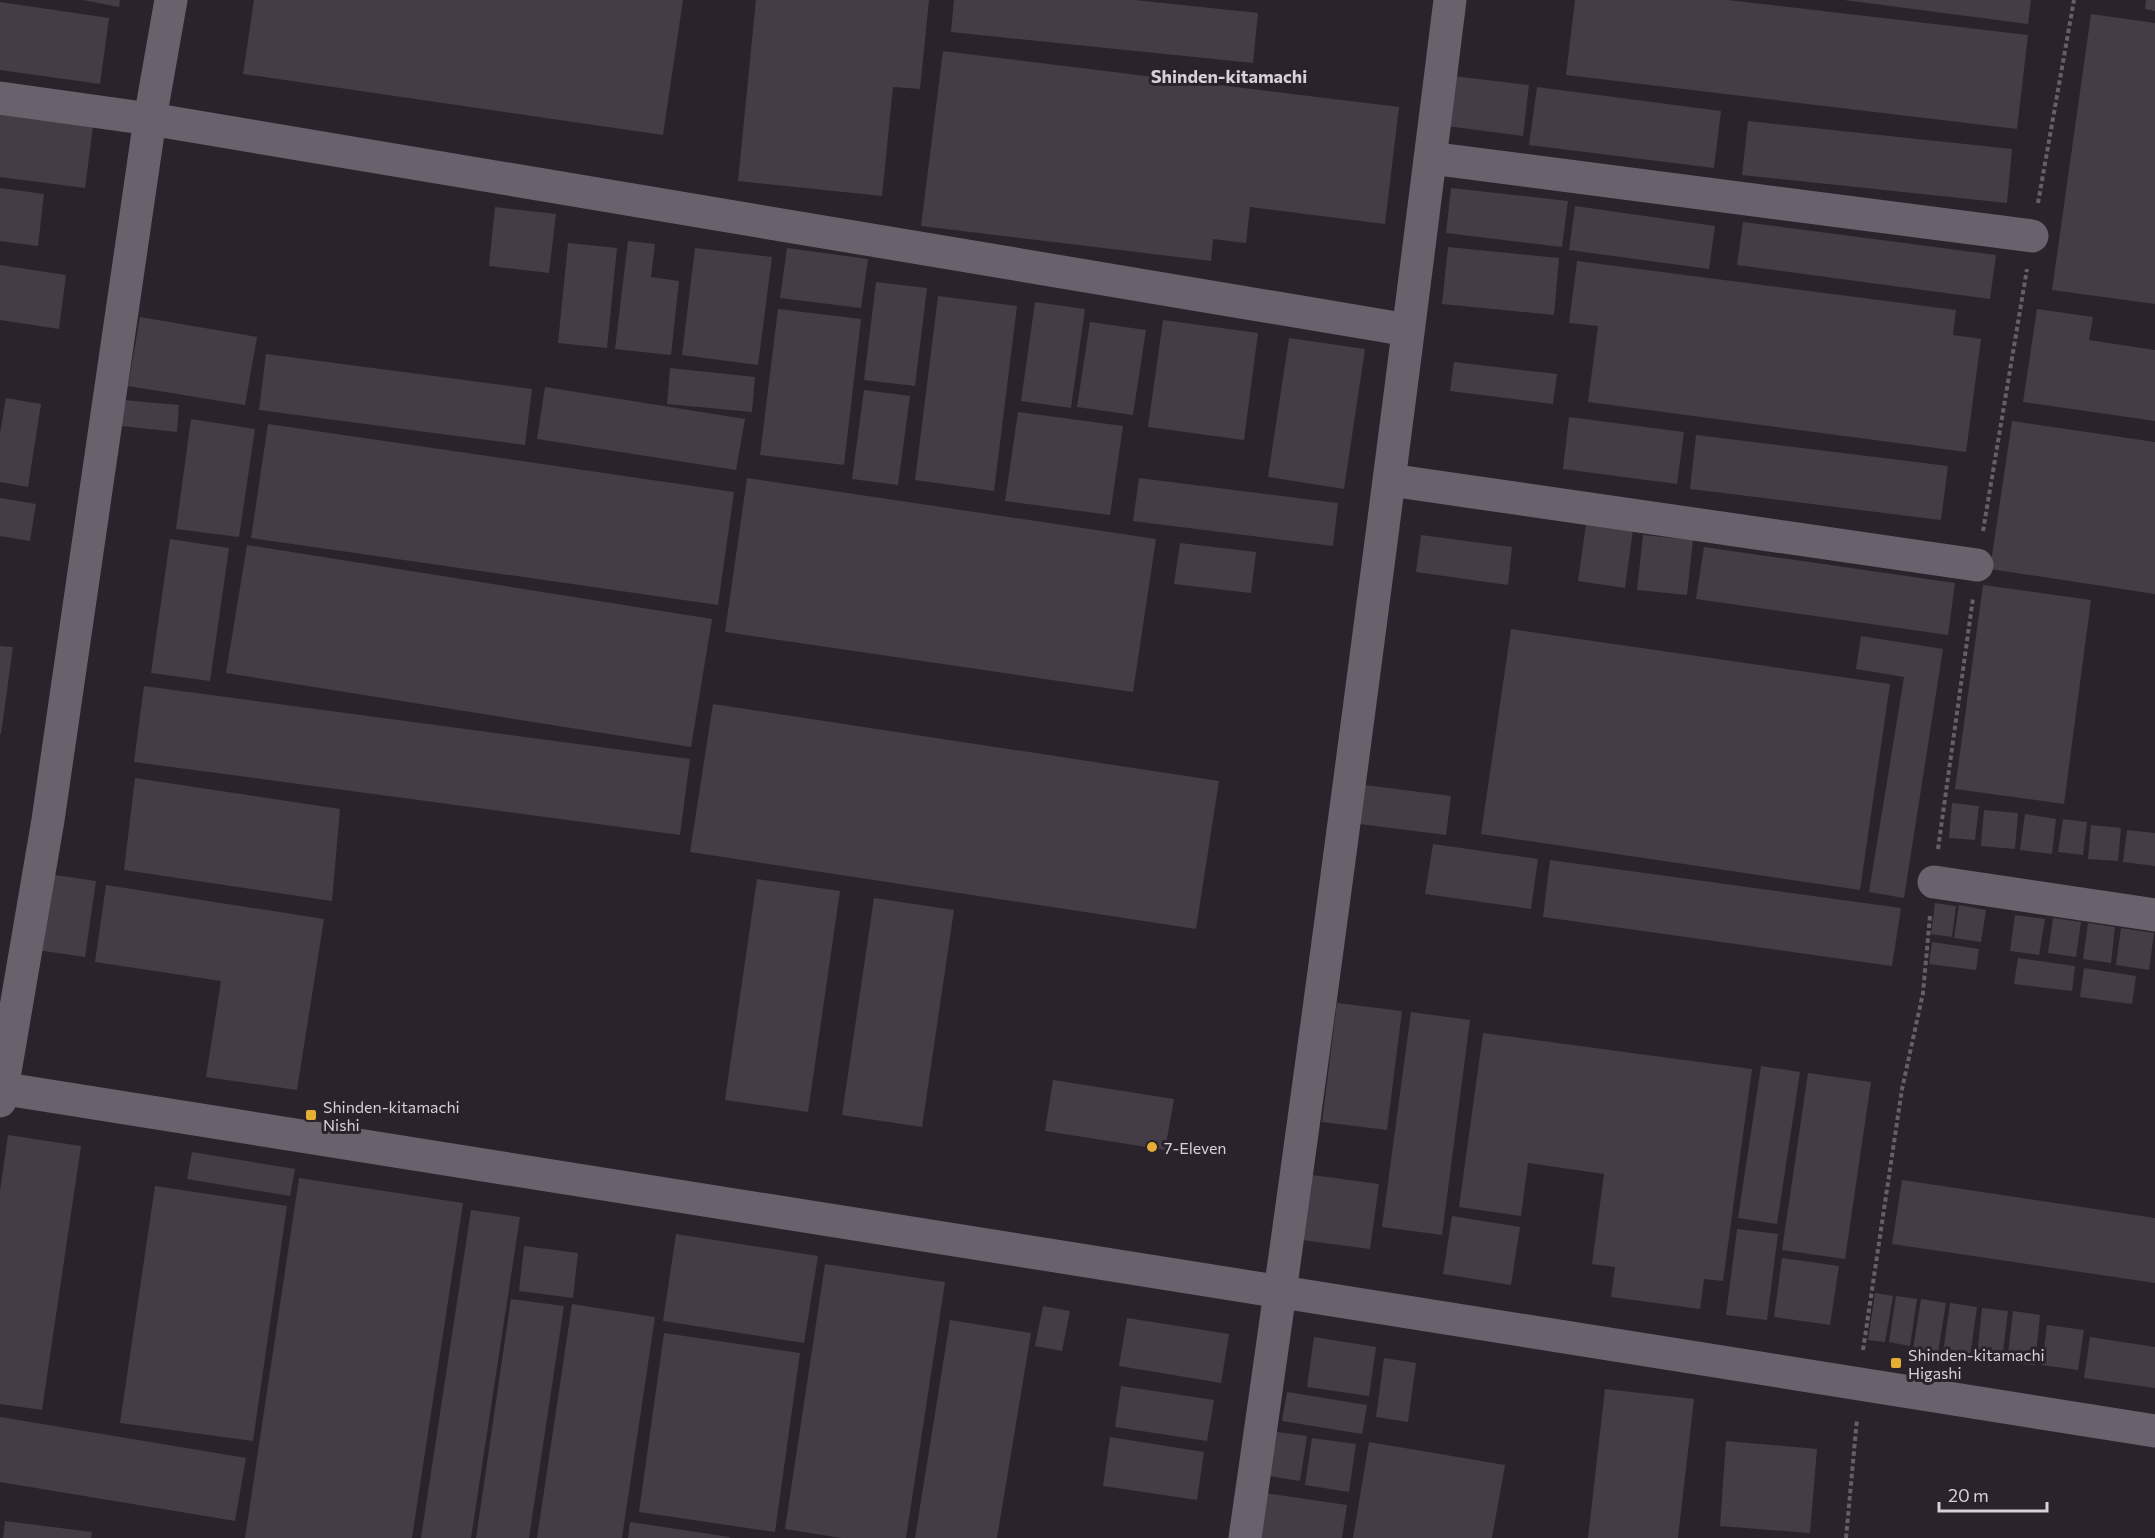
<svg xmlns="http://www.w3.org/2000/svg" width="2155" height="1538" font-family="Commissioner,sans-serif">
	<style>
		.building { fill: #443d46 }
		.lines { fill: none; stroke-linecap: round; stroke-linejoin: round }
		.path { stroke: #655f66; stroke-width: 4; stroke-dasharray: 4.5 3; stroke-linecap: butt }
		.minor { stroke: #69616b; stroke-width: 33 }
		.poi-dot { fill: #e4ae35; stroke: #2a232b; stroke-width: 2 }
		.labels { text-anchor: middle; dominant-baseline: central; stroke-width: 6; stroke-linejoin: round; paint-order: stroke }
		.poi-label { font-size: 16px; fill: #d5d1d6; stroke: #2a232b; text-anchor: start }
		.neighbourhood-label { font-size: 18px; font-weight: bold; fill: #d5d1d6; stroke: #2a232b }
	</style>
	<rect width="100%" height="100%" fill="#2a232b"/>
	<path class="building" d="M83,0H120L119,7Z
		M254,0H683L663,135L243,74Z
		M756,0H929L920,89L893,87L882,196L738,181Z
		M954,0H1135L1258,13L1253,63L951,32Z
		M1575,0H1728L2028,35L2017,129L1566,75Z
		M1844,0H2031L2028,24Z
		M2146,0H2155V11L2145,9Z
		M0,2L109,18L100,84L0,70Z
		M2091,14L2155,23V304L2052,290Z
		M943,51L1399,107L1385,224L1250,207L1246,243L1213,239L1211,261L921,226Z
		M1453,76L1529,85L1523,136L1447,126Z
		M1537,87L1721,111L1714,168L1529,145Z
		M0,114L93,126L85,188L0,177Z
		M1748,121L2012,149L2007,203L1742,175Z
		M0,188L44,194L38,246L0,241Z
		M1451,188L1568,201L1562,247L1446,233Z
		M1575,206L1715,226L1709,269L1569,250Z
		M495,207L556,214L549,273L489,266Z
		M1743,222L1996,255L1990,299L1737,265Z
		M628,241L655,244L651,277L679,281L671,355L615,349Z
		M568,243L617,248L607,348L558,343Z
		M1448,247L1559,258L1554,315L1442,304Z
		M695,248L772,257L758,365L682,355Z
		M787,248L868,259L861,308L780,298Z
		M1577,261L1956,310L1953,335L1981,339L1966,452L1588,402L1598,326L1569,323Z
		M0,265L66,275L59,329L0,320Z
		M876,282L927,288L915,386L864,380Z
		M938,296L1017,306L994,491L915,480Z
		M1035,302L1085,309L1071,408L1021,401Z
		M778,309L861,319L844,465L760,455Z
		M2037,309L2093,317L2089,340L2155,350V421L2023,402Z
		M140,317L257,337L245,405L128,386Z
		M1163,320L1258,333L1244,440L1148,427Z
		M1090,322L1146,330L1133,415L1077,407Z
		M1289,338L1365,349L1344,489L1268,477Z
		M266,354L532,389L525,445L259,410Z
		M1454,362L1557,374L1553,404L1450,391Z
		M670,368L755,377L752,412L667,404Z
		M545,387L745,419L736,470L537,439Z
		M864,390L910,396L898,485L852,479Z
		M6,398L41,404L28,487L0,482V433Z
		M123,400L179,405L177,432L121,426Z
		M1018,412L1123,426L1110,515L1005,501Z
		M1569,417L1684,432L1677,484L1563,469Z
		M191,419L255,429L239,537L176,529Z
		M2012,421L2155,442V594L1990,569Z
		M268,424L734,492L718,605L251,538Z
		M1696,435L1948,466L1941,520L1690,489Z
		M747,478L1156,539L1133,692L725,632Z
		M1139,478L1338,503L1333,546L1133,521Z
		M0,498L36,504L30,541L0,536Z
		M1586,524L1633,530L1625,588L1578,581Z
		M1421,535L1512,547L1508,585L1416,572Z
		M1643,535L1693,540L1687,595L1637,590Z
		M170,539L229,548L210,681L151,673Z
		M1180,543L1256,552L1251,593L1174,584Z
		M247,545L712,619L691,747L226,673Z
		M1704,547L1955,583L1948,635L1696,599Z
		M1983,585L2091,600L2064,804L1955,789Z
		M1511,629L1890,684L1860,890L1481,834Z
		M1861,636L1943,649L1904,898L1869,892L1904,677L1856,669Z
		M0,646L13,647L1,734H0Z
		M144,686L690,759L680,835L134,762Z
		M713,704L1219,781L1196,929L690,852Z
		M135,778L340,809L332,901L124,870Z
		M1357,784L1451,796L1446,835L1352,823Z
		M1952,803L1979,806L1975,840L1949,838Z
		M1984,810L2018,813L2015,849L1981,846Z
		M2025,814L2056,819L2052,854L2020,850Z
		M2063,819L2087,822L2083,855L2058,852Z
		M2091,825L2121,828L2118,861L2088,859Z
		M2127,830L2155,833V866L2123,862Z
		M1433,844L1538,859L1531,909L1425,894Z
		M1550,860L1901,908L1892,966L1543,917Z
		M48,874L96,881L85,957L37,950Z
		M757,879L840,891L808,1112L725,1100Z
		M106,885L324,919L297,1090L206,1077L221,981L95,962Z
		M874,898L954,910L922,1127L842,1115Z
		M1935,903L1956,906L1952,937L1931,934Z
		M1959,905L1986,910L1981,942L1954,938Z
		M2015,915L2045,919L2039,955L2010,951Z
		M2053,918L2081,922L2076,957L2048,953Z
		M2088,923L2115,927L2111,963L2083,959Z
		M2121,928L2154,933L2149,970L2116,965Z
		M1932,942L1979,949L1976,970L1929,964Z
		M2018,958L2075,966L2072,991L2014,984Z
		M2084,968L2136,976L2132,1004L2080,997Z
		M1337,1003L1402,1011L1387,1130L1322,1122Z
		M1411,1012L1470,1020L1442,1235L1382,1227Z
		M1483,1033L1752,1069L1723,1281L1704,1279L1700,1309L1611,1297L1615,1267L1592,1264L1604,1174L1528,1163L1521,1216L1459,1207Z
		M1761,1066L1800,1072L1777,1224L1738,1218Z
		M1808,1073L1871,1082L1845,1259L1782,1250Z
		M1053,1080L1174,1099L1165,1150L1045,1131Z
		M8,1135L81,1146L42,1410L0,1404V1191Z
		M192,1152L295,1169L290,1196L187,1179Z
		M1312,1175L1379,1184L1370,1249L1302,1240Z
		M299,1178L463,1203L412,1538H245Z
		M1902,1180L2155,1218V1283L1892,1244Z
		M155,1186L287,1206L253,1441L120,1423Z
		M471,1210L520,1217L471,1538H421Z
		M1452,1216L1520,1227L1511,1285L1443,1274Z
		M1737,1229L1778,1234L1767,1320L1726,1315Z
		M676,1234L818,1256L804,1343L663,1321Z
		M524,1246L578,1253L573,1298L519,1291Z
		M1782,1258L1839,1266L1830,1325L1774,1317Z
		M825,1264L945,1282L906,1538H841L785,1529Z
		M1875,1293L1893,1296L1885,1342L1868,1340Z
		M1896,1296L1917,1299L1910,1346L1889,1342Z
		M511,1299L564,1306L529,1538H476Z
		M1921,1299L1946,1303L1938,1352L1913,1349Z
		M1950,1303L1977,1307L1970,1357L1943,1353Z
		M572,1304L655,1317L622,1538H537Z
		M1043,1306L1070,1311L1062,1351L1035,1346Z
		M1982,1308L2008,1311L2002,1360L1977,1357Z
		M2013,1311L2040,1315L2035,1365L2007,1362Z
		M1127,1318L1229,1334L1221,1383L1119,1366Z
		M950,1320L1031,1333L997,1538H915Z
		M2047,1325L2084,1330L2078,1370L2042,1365Z
		M664,1333L800,1353L775,1532L639,1512Z
		M1314,1337L1376,1347L1369,1396L1307,1387Z
		M2090,1337L2155,1347V1388L2084,1378Z
		M1384,1358L1416,1363L1408,1422L1376,1417Z
		M1121,1386L1214,1400L1207,1441L1115,1427Z
		M1605,1389L1694,1399L1678,1538H1588Z
		M1287,1392L1367,1405L1362,1434L1282,1421Z
		M0,1417L246,1458L235,1521L0,1482Z
		M1270,1431L1307,1436L1300,1481L1263,1475Z
		M1110,1437L1204,1452L1197,1500L1103,1486Z
		M1312,1438L1356,1444L1349,1492L1305,1485Z
		M1726,1441L1817,1449L1810,1533L1720,1526Z
		M1369,1442L1505,1465L1492,1538H1353Z
		M1264,1493L1347,1505L1342,1538H1258Z
		M5,1521L92,1532L91,1538H3Z
		M630,1522L730,1537V1538H628Z"/>
	<g class="lines">
		<path class="path" d="M2038,203L2074,0
			M1983,531L2027,269
			M1938,849L1973,598
			M1863,1350L1902,1089L1923,993L1930,916
			M1846,1538L1857,1419"/>
		<path class="minor" d="M0,98L150,119L1408,330
			M1430,158L2032,236
			M1390,480L1977,565
			M1934,882L2155,915
			M0,1088L2155,1431
			M0,1101L48,820L150,119L171,0
			M1245,1538C1319,1026 1386,513 1450,0"/>
	</g>
	<g class="poi-dot">
		<rect x="305" y="1109" width="12" height="12" rx="3"/>
		<circle cx="1152" cy="1147" r="6"/>
		<rect x="1890" y="1357" width="12" height="12" rx="3"/>
	</g>
	<g class="labels">
		<g class="poi-label">
			<text x="323" y="1106">Shinden-kitamachi<tspan x="323" dy="18">Nishi</tspan></text>
			<text x="1164" y="1147">7-Eleven</text>
			<text x="1908" y="1354">Shinden-kitamachi<tspan x="1908" dy="18">Higashi</tspan></text>
		</g>
		<g class="neighbourhood-label">
			<text x="1229" y="76">Shinden-kitamachi</text>
		</g>
	</g>
	<path d="M1939 1502v9h108v-9" fill="none" stroke="#d5d1d6" stroke-width="3"/>
	<text x="1948" y="1502" font-size="18" fill="#d5d1d6" stroke="#2a232b" stroke-width="4.5" paint-order="stroke">20 m</text>
</svg>
